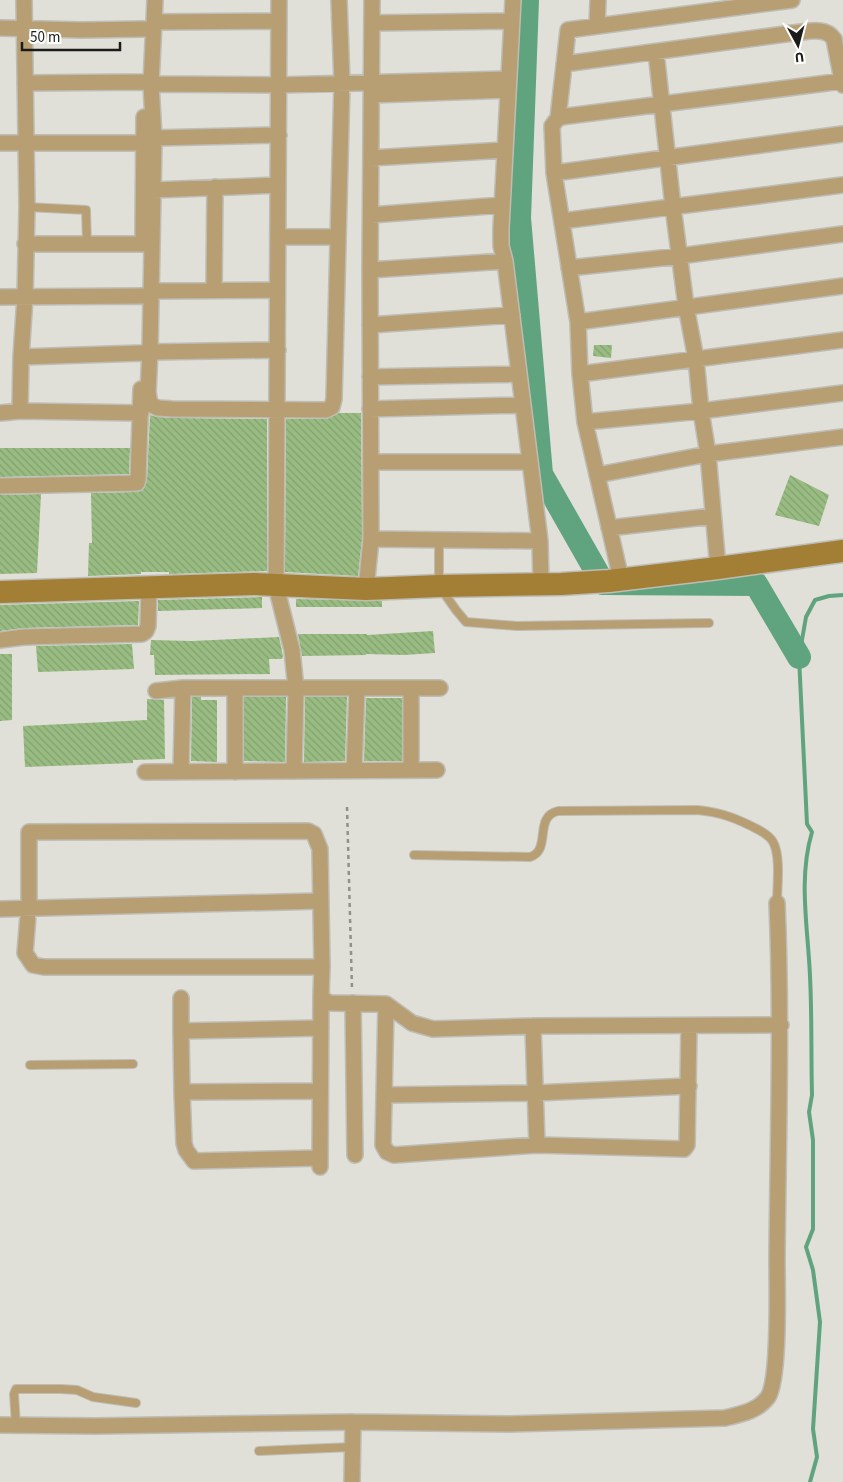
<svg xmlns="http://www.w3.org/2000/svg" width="843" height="1482" font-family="'Source Sans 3',sans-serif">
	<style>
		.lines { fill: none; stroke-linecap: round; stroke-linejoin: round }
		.stream { stroke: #60a37f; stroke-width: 4 }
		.river { stroke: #60a37f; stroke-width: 24 }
		.building { fill: url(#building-back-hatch) }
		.lane-casing { stroke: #bdbdb6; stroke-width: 10 }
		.street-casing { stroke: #bdbdb6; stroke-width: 18 }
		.secondary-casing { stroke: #bdbdb6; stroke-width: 25 }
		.path { stroke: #90918b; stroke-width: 2.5; stroke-dasharray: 4 4; stroke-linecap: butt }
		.lane { stroke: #b89f73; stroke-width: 8 }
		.street { stroke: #b89f73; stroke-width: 15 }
		.secondary { stroke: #a37f36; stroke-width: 22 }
	</style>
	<defs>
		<pattern id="building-back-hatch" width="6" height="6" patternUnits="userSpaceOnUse" patternTransform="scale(1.25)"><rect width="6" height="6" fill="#99bc82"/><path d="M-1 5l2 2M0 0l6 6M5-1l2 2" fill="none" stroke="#83a170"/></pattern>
	</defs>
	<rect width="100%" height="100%" fill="#e0e0d8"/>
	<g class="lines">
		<path class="stream" d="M810,1482L817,1457L813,1429L820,1322L813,1270L806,1247L813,1229V1140L809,1112L812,1095C811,1055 812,1015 810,976C808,928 798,879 812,832L807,824L799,657L806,617L815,600L829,596L843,595"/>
		<path class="river" d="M527,0L519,218L541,474L603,583L756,584L799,657"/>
	</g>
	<path class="building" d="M594,345H612L611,358L593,356Z
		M339,413H361L362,539L358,576L285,572L286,419H326Z
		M150,415L157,417L172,418L267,419V571L169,574V572H141V574L88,576L89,543H92L91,493L137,492L143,490L147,480Z
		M0,448H130L129,474L0,477Z
		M790,475L829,495L819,526L775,515Z
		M41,494L37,573L0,574V495Z
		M262,597V608L158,611V600Z
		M296,599L382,601V607H296Z
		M139,601L138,625L24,628L0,631V605Z
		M433,631L435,653L404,655L366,654V655L302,656L298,634H367V635Z
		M279,637L283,656L282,659H269L270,674L155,675L154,655H150L151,640L192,641Z
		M132,644L134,669L38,672L36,646Z
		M0,654H12V720L0,721Z
		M192,697H201V700H217V762L191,761Z
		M244,697H286L285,762L244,761Z
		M305,697H347L345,761L304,762Z
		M366,698H402V761H364Z
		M147,699L164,700L165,759L133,760V763L25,767L23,726L147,720Z"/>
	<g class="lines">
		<defs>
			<path id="lane" d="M27,207L86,210L87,244
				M439,539V586L456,610L466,622L517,626L709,623
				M414,855L530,857C552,850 533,817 558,811L697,810C721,812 738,819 759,830C764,833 770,836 773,842C781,856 777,887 777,903
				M30,1065L133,1064
				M16,1425L14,1394L16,1389H61L77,1390L93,1397L136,1403
				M259,1451L352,1447"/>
			<path id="street" d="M155,0L151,84L154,138L150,352L148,392L150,404L158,408L172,409L326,410L332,407L334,399L342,83L339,0
				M279,0L276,586L292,650L296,689L294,771
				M513,0L501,228V246L505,261L540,541L541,584
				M155,22L279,21
				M372,23L512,21
				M597,26L598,0
				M0,28L82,30L144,29
				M656,52L673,207L686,306L696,359L701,411L708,454L718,568
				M564,64L793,33C807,32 825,26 834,39L843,85
				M25,83L144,82
				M151,84L279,85L509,79
				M372,95L508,90
				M558,118L568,30L792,0
				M154,138L279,135
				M0,143H144
				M371,158L505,150
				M554,173L843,134
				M154,190L278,185
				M371,215L502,205
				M562,221L843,185
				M143,234L144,117
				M278,237H337
				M25,244H143
				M569,268L680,256L843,234
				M370,270L505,261
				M151,291L277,290
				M214,291L215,187
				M0,297L142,296
				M578,322L843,286
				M370,325L512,315
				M150,352L278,350
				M21,357L142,353
				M580,374L843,340
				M370,377L519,374
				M370,409L523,405
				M20,411L21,357L25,297L27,207L24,0
				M0,413L20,411L141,413
				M585,422L701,411L843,393
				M371,462H530
				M597,475L708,454L843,437
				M0,486L137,483L138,480L141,389
				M609,528L713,516
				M371,539L540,541
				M621,579L585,422L580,374L578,322L554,173L552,126L558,118L568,116L843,81
				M366,589L371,539L370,270L372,0
				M0,640L24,637L142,634L146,631L148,626L149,587
				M235,689V772
				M411,689V770
				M156,691L183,688H440
				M354,771L357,689
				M145,772L437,770
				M181,772L183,688
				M0,909L321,901
				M322,967H44L33,965L25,953L29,903V832L308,831L314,834L320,849L322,967L321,996L327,1002L331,1003L386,1004L412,1023L433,1029L533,1026L781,1025
				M353,1003L355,1155
				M386,1004L383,1145L387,1152L394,1155L537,1145L684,1149L687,1145L689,1026
				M533,1026L537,1145
				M181,1031V998
				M182,1092L181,1031L321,1028
				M384,1095L535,1093L689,1086
				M320,1158L194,1161L186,1150L184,1143L182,1092L320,1091
				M320,1167L321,996
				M0,1425L96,1426L353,1422L507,1424L725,1418C741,1414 758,1411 768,1397C780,1378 777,1285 777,1258C778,1140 782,1022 777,903
				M352,1482L353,1422"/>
			<path id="secondary" d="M0,592L254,584L366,589L439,586L561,584L609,581L718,568L843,551"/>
		</defs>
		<use href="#lane" class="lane-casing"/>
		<use href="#street" class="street-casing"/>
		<use href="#secondary" class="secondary-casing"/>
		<path class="path" d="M347,807L352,989"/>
		<use href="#lane" class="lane"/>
		<use href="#street" class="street"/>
		<use href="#secondary" class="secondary"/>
	</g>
	<g transform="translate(798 45) rotate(173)" stroke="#fffffe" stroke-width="4" paint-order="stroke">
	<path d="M0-4L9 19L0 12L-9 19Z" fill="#1b1c19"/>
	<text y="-8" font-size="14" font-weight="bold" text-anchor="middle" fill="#1b1c19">U</text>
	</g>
	<path d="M22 42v8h98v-8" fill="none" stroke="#1b1c19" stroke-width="2.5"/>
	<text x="30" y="42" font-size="15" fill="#1b1c19" stroke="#fffffe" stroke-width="4" paint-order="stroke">50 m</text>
</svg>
